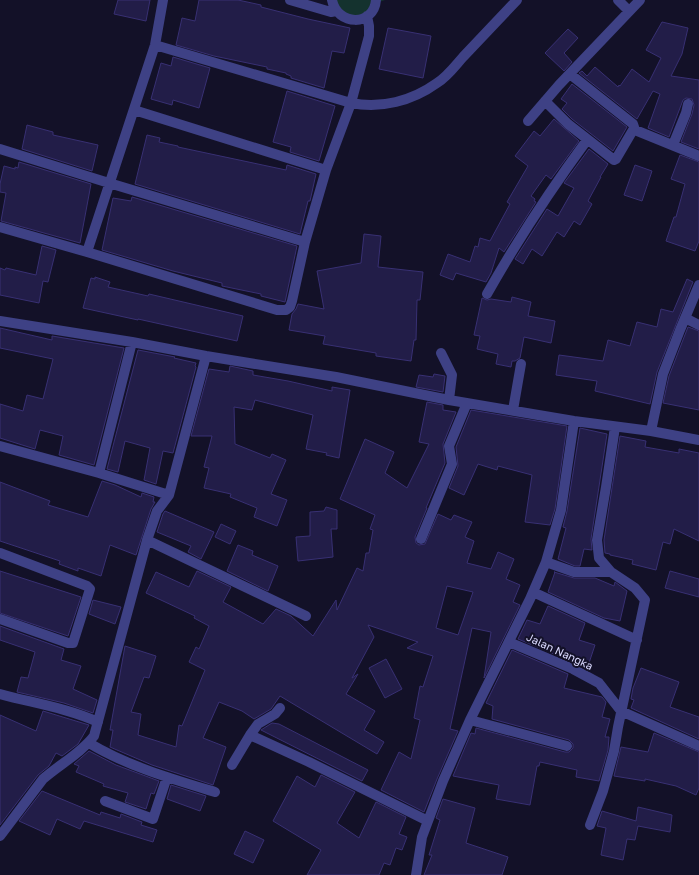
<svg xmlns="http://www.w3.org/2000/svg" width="699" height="875" font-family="'Golos Text',sans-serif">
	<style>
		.green { fill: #14322e }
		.building { fill: #221d48; stroke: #383073; fill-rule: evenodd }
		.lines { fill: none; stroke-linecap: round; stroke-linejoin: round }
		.minor { stroke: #3e4185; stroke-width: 10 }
		.labels { text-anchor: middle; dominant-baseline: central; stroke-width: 4; stroke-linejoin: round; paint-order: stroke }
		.street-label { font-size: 11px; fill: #dad9fe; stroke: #131128 }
	</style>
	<rect width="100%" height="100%" fill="#131128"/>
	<path class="green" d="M332,0H385L376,3L373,10L348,19Z"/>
	<path class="building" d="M118,0H150L146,21L114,14Z
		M199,0H238L261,5V7L308,19L350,28L344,53L332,51L324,88L291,78V76L286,74V73L267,69V67L214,56L176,45L182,18L195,21Z
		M662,22L688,28L682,54L671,76L699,80V149L681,142L692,114L694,105L692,99L686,98L683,100L669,137L648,128L660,94L653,91L637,119L579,73L582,71L587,76L595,67L618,87L619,85L620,86L632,69L649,82L661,58L646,50Z
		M388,28L431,36L423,78L379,69Z
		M568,29L578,38L564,53L572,62L564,71L545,53Z
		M173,57L210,68L199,108L173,100L172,105L151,99L161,63L171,66Z
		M572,84L627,127L613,151L572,119L562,109L567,103L561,99Z
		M287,91L335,106L319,161L290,152L291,147L273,142Z
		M554,119L579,141L551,179L546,175L531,196L535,199L534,201L536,202L504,252L499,248L491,273L486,282L456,273L453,280L440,275L448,254L470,262L475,246L478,247L480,238L490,241L510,204L507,202L528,166L515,156L534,131L540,136Z
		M27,125L53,132V135L98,145L92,171L22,149Z
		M147,135L160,138L159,142L178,146V147L286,170L287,165L316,174L310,201H308L300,234L135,184Z
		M589,149L608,164L600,177H601L588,201L592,204L580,225L574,221L564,237L557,232L542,256L532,249L523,264L515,259L547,209L558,216L574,188L564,183Z
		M680,155L699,162V241L695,251L666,241L674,217H676L685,184L671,179Z
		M19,162L91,184L80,243L1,221L6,193L0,192V184L4,166L15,169V167L18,168Z
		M635,165L652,171L642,201L624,195Z
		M132,197L297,246L285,302L261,296V294L222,286V283L173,271L102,250L113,198L131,201Z
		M364,234L381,236L378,267L423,272L420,300H417L416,340H414L411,361L376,356V353L323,344L325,336L289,330L292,314L296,309L298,304L324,309L317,271L361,263Z
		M42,246L56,250L48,282L43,281L39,303L0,295V268L5,270L6,268L36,275Z
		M95,277L110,282L108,287L148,296L149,294L243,316L237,341L138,319V320L83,308L91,278L95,279Z
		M687,279L693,282L657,372L650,404L595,391L597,381L556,375L559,355L603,361L608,340L630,346L637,322L657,327L661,309L673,312Z
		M512,297L531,302L528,316L555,321L551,343L524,337L520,358L515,361H512L511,367L496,364L498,354L477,349L480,336L474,335L482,298L487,300L491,299L511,302Z
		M688,327L699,331V410L663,403L669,376Z
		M0,328L52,340V336L124,348L94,465L59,455L63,436L40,430L35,449L0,438V404L23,411L27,395L43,399L53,359L0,348Z
		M138,350L175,357L174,358L196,363L195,366L196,367L173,453L163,451L156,484L144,480L150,448L125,441L118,472L107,469Z
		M230,366L253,371V375L288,381L332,391V387L350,390L339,458L326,455L327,453L306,449L313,415L255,400L252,410L234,407L235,444L270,458L272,454L286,460L271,494L287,500L277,526L254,517L257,508L230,497L231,494L204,488L209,468L204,467L212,436H191L209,369L229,372Z
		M434,374L445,376L443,392L416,387L419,375L433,377Z
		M427,402L443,405V410L456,412L443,444L445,463L426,508H427L415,537L416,543L419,545L425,544L438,514L451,520L454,515L472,522L465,537L474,541L467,563L491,569L498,552L514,559L506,579L520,585L513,602L520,605L484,678L491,632L472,628L450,729L458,731L437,779L424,812L381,790L399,752L411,759L420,720L414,718L420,686L423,687L433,656L407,648L418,642L368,625L374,637L352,678L358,674L346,694L375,711L364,730L384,742L377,754L280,696L271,709L254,719L242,711L219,702L203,738L226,747L213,785L152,765L110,747L113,730H110L125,646L156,656L149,678L144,677L131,712L141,714L138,735L176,747L179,725L182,726L205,670L189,662L196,647L199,649L209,626L194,618L195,616L146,593L156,572L189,587L197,571L231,587L223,602L263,624L276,609L291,616L313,636L336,600L337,610L357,568L363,571L366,553H369L373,530L370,529L375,515L340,499L365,439L394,452L385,473L407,488L429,444L419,442ZM447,586L473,592L458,635L436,628Z
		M471,410L567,426L555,509L550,525L525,522L532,475L498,466L497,470L478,464L464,495L449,488L458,466L456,447Z
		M580,428L607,434L591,539L592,550L584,549L580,566H575L558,559L566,528L563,527L567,511Z
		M620,436L646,441L645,447L679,453V449L699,453V541L674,529L670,544L663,542L656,570L632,564L633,560L610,555V554L605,553L604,540Z
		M102,481L115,485L141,497L142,493L154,497L153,502H155L151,509L136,555L110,545L101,576L78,568V571L59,564L60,561L0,541V482L50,501L48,505L88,517Z
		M326,507L337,510V529H331L333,557L298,561L296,537L310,536V512L324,511Z
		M165,511L214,532L201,559L188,552L191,546L157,532L163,514Z
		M221,524L236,531L230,544L215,537Z
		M238,545L253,551L252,555L278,566L268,591L227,571Z
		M0,571L81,597L68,636L0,613Z
		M670,571L699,579V597L665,588Z
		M554,572L574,578H595L614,586L615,582L627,591L620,621L604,618L548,592L555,572Z
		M93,600L121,607L115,624L89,614Z
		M548,606L585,623L579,640L595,645L589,663L572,657L571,661L518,639L527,620L540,624Z
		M0,626L64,649L61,660L81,666L73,689L97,700L93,713L64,703L17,692L21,677L28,678L35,652L0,640Z
		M512,650L568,674L564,688L602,697L606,702L602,717L610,719L605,737H609L608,750L599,781L576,777L577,770L540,762L539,766H537L530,805L496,799L499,785L453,776L471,733L475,734L476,728L565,752H569L573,748V744L569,740L492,719L493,706L486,703Z
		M386,659L402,689L385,698L369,668Z
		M641,668L679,682L670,707L699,717V739L631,708L634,700L631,699L633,688Z
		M43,711L89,725L78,744L62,756L56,753L49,766L38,775L0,825V715L36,731Z
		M272,723L279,724L368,770L362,781L261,730Z
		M654,733L699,752V788L696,795L676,786L645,779V781L614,776L621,747L648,752Z
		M89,751L116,765L159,781L154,794L151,793L146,809L125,802L128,793L103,786L104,784L76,772L79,766L74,764Z
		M321,775L355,792L337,823L359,838L376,802L406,817L399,834L407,837L402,850L396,848L390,865L384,863L379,875H307L321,850L273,821L297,776L315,787Z
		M171,785L206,796L200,811L167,799Z
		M42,791L100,815L101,812L120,818L121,814L142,822L141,825L157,830L153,842L84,821L80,829L57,819L50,835L19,821Z
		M443,799L475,808L466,843L508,857L502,875H424L432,855H429L440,820L436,818Z
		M638,807L672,815L670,832L638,826L635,840L627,839L623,860L601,855L606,828L597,826L602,811L636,821Z
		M245,831L264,840L253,863L234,854Z"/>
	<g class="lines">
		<path class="minor" d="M290,0L331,12L336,11
			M332,0C337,26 374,27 376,0
			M618,0L629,11
			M155,45L351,103C381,109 412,101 437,83C447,77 455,66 463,57C481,38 499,19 517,0
			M570,74L628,120L633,124L635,130
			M545,101L568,124L614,160L616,159L633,130H635L699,156
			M134,110L326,170
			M528,121L559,85L640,0
			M673,145L686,113L688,104
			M0,149L109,183L305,242
			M0,227L87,252L277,310H286L290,307L292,301L305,242L326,170L351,103L369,36V26L367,16
			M87,252L155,45L163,0
			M487,294C517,241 551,189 587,140
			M685,318L699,325
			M0,321L132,342L206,356L336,377L449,400L574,421L651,431L699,440
			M441,353L452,375L449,400
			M513,410L521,364
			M651,431L663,374L680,330L699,285
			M0,446L99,473L169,495
			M99,473L132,342
			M421,539L452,464L449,446L467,403
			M147,540L306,616
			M0,553L87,586L90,589L73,643H68L0,619
			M546,562L574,572H611
			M533,592L637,640
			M509,642L573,669L599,683L621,711L699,746
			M0,694C33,703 67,708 98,722
			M470,720L567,746
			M250,735L258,724L275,714L280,708
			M89,743C127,766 172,779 215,792
			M232,765L250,735L309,762L428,821
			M105,801L153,819L167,777
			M590,825L603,791L614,751L618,727L645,600L635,588L611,572L599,558L597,540L606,487L615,427
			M0,836L43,779C60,764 80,754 94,736L147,540L157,511L169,495L206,356
			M416,875L422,837L443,781L470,720L530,599L546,562L561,510L574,421"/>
	</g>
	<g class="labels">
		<g class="street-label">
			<text transform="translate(560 651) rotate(25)">Jalan Nangka</text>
		</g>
	</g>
</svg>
